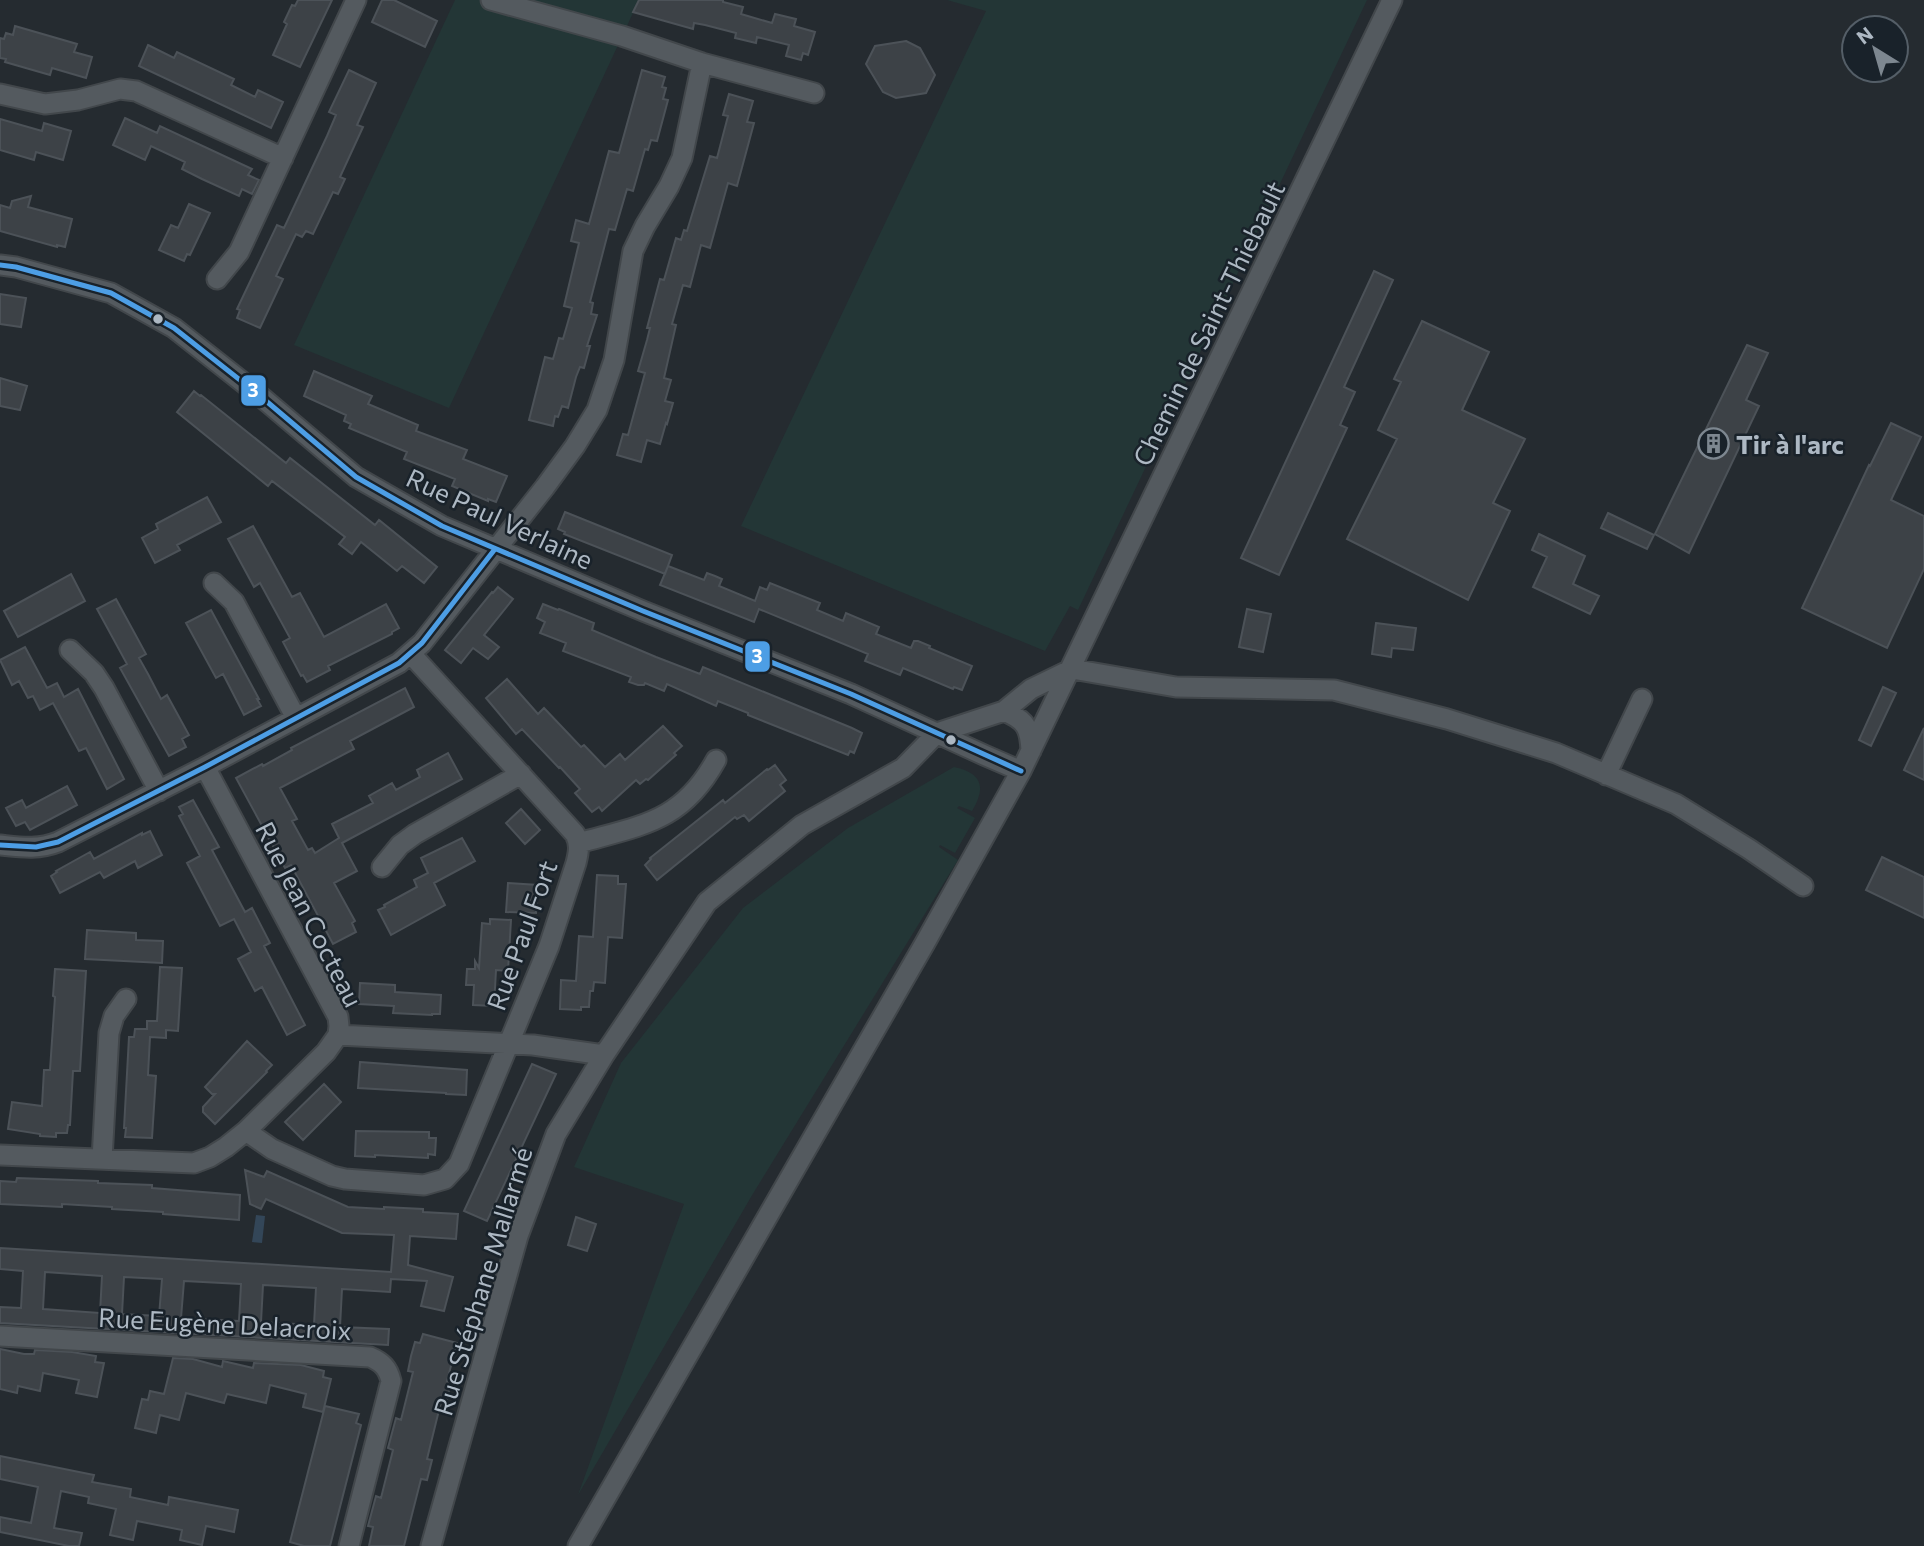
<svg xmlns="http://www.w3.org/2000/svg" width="1924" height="1546" font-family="Commissioner,sans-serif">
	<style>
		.green { fill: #233636 }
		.water { fill: #334658 }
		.building { fill: #3d4247; stroke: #4c5258; stroke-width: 2; fill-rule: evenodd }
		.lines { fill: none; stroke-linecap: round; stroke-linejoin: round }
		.minor-casing { stroke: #42474b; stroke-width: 23 }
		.minor { stroke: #545a5f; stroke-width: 19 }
		.bus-1-casing { stroke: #19222a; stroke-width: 10 }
		.bus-1 { stroke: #4d9ee5; stroke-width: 5 }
		.bus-dot { fill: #adb8c3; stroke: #19222a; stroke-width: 2.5 }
		.labels { text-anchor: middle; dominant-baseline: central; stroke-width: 5; stroke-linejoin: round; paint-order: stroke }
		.street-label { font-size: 26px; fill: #adb8c3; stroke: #19222a }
		.poi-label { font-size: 26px; font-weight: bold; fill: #adb8c3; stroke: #19222a; text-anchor: start }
		.line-badge { stroke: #19222a; stroke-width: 2.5 }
		.badge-label { font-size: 19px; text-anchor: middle; font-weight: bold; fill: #fff }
	</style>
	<rect width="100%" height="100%" fill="#252b30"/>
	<path class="green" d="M455,0H639L449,408L294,345Z
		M947,0H1367L1078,610L1070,606L1045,651L741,526L986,11Z
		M954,767C983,773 986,788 972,811L959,806L957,808L975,818L955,853L940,845L939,847L958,860L751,1197L578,1495L684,1204L574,1167L621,1063L743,908L848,828Z"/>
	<path class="water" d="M256,1215L265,1216L262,1243L252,1242Z"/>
	<path class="building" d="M298,0H332L300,67L273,55L287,24L284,22L292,5L295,6Z
		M382,0H394L437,21L425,47L372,22Z
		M639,0H723V2L743,7L741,14L772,23L775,14L796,19L794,26L815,32L808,55L803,53L801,60L786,56L789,45L757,37L756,43L735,38L736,33L705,25L694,23L693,29L633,12Z
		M15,26L77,44L74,52L92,57L86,78L52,68L50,75L5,62L6,59L0,58V38L4,39L6,33L13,35Z
		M906,41L920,48L935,75L926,93L896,98L883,92L866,64L875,46Z
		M148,45L174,58L177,52L234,79L231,85L255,97L258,90L283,102L271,128L139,66Z
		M349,70L376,83L357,125L363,127L340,177L345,179L338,194L333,192L313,234L306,231L302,237L296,234L276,276L283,279L260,328L237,318L240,310L237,309L277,225L284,228L327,136L336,115L329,112Z
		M642,70L665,77L662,87L666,88L663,99L668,100L657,141L651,140L648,150L645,149L633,191L627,189L615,230L609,229L590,302L593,303L591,314L597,315L587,346H590L584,368L580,367L576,377L568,408L562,406L558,417L555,416L553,426L529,420L545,357L553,359L559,338L563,339L572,308L564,306L579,243L571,241L576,220L589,224L609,151L619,153Z
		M729,94L753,101L747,122L754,123L737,186L728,183L710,248L701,245L690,287L683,285L672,324L676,325L664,378L671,380L665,401L673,403L667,424L666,423L660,444L647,440L641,462L617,455L623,434L628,435L645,373L638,371L647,340L650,328H647L660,279L664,280L676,238L681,240L684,230L687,231L710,156L717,158L728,116L723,115Z
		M125,118L157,133L160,126L252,169L248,175L259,180L252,194L242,189L239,196L202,179L182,169L185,162L151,146L145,160L113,145Z
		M0,119L42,131L44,123L71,131L63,160L36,152L34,160L0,150Z
		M31,196L28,207L72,219L65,247L57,245V247L0,231V205L10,208L12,201Z
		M189,204L210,213L190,255L187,254L184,261L159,250L171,225L178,228Z
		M1374,271L1393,280L1344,387L1355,392L1340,425L1347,428L1279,575L1241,558Z
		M0,294L26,298L21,327L0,324Z
		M1422,321L1489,352L1462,410L1525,439L1493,503L1510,511L1468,600L1347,539L1397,439L1378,430L1401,382L1394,379Z
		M1747,345L1768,353L1746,400L1759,406L1689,553L1655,534Z
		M314,371L372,396L368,404L418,425L416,431L467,450L463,459L507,476L496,502L488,499V501L452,486L455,479L404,459L407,452L349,428L351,424L344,421L346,415L304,396Z
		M0,378L27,386L20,410L0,406Z
		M194,391L200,396L201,395L286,463L290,458L375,525L379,520L437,567L424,583L402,566L397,571L361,542L352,554L339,544L345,537L272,481L268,486L177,412Z
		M1891,423L1921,437L1891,500L1924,516V569L1887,648L1802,608L1869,465L1870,466Z
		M207,497L221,522L177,545L180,550L155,563L142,538L158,529L156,524Z
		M565,512L672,555L665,574L564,534L565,532L558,529Z
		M1608,513L1654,535L1647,549L1601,528Z
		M253,526L292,597L300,593L324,637L386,604L399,628L392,632V634L328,666L330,670L307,682L303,675L301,676L283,642L290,638L260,583L254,587L228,539Z
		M1539,534L1585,556L1573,584L1599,596L1590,614L1533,587L1547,557L1532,550Z
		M668,566L704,580L707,573L715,576L722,579L719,586L755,601L760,587L767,590L770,583L820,603L817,610L843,621L846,613L879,627L876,634L911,648L914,641H918L930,646L929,648L972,666L962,690L954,687L953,689L903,668L900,675L865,661L868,654L759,609L754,622L660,585Z
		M71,574L85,601L18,637L4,611Z
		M498,587L513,599L484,635L499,647L488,659L473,648L461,663L445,650L492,592L493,593Z
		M116,599L146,654L139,658L148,674L161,699L167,695L189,735L182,739L186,747L169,756L120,668L127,664L97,609Z
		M543,604L558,610L559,609L594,623L592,630L656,657L700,674L703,667L852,728L862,733L854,753L850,751L848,755L748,715V713L718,701L716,706L667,684L664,691L645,683L644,685H638L629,682L631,677L563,651L566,643L540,633L545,622L537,618Z
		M1247,609L1271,614L1263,652L1239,647Z
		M211,610L259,699H257L261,706L244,715L223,674L216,678L186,623Z
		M1376,623L1416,628L1413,650L1392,648L1391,657L1372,654Z
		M25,647L47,688L57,683L64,697L78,689L124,779L107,789L86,748L79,751L53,703L40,710L33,696L28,698L19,681L12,685L0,660Z
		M507,679L538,714L544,708L581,747L584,745L605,767L620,754L625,760L663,726L682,746L674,753L676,755L648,780L646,779L640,784L636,780L602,811L599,807L592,812L575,793L580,789L560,767L559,768L522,729L516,734L486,698Z
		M1883,687L1896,693L1871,746L1859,740Z
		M405,688L414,707L350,741L354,749L280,788L297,819L292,821L308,850L312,848L315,853L339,838L332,824L373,803L369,796L392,783L396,790L420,777L417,770L448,753L462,779L342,843L357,871L334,883L355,921L352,923L356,932L333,944L291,865L285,868L236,778L262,764L263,766L292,750L291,748Z
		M1924,728V780L1904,770Z
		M775,765L786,780L780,785L785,791L749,821L744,815L737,819L735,817L657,880L645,865L651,859L650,858L723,800L725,803L767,769L768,770Z
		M67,786L77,805L30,830L25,822L16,826L6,808L22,800L26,808Z
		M193,800L219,847L212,850L245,912L252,908L270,943L264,946L305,1025L287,1035L262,987L255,991L238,959L251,952L234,919L220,926L187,863L200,856L179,816L183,814L179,807Z
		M521,809L540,830L525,844L506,823Z
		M150,831L162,855L138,868L135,861L104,878L100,872L60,893L51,876L57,872L56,871L90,852L94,859L142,833V835Z
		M462,838L475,861L434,883L445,905L391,935L378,910L385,907L384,905L417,887L414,880L428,873L421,858Z
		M1882,857L1924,877V918L1866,890Z
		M597,875L618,876V884H626L622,938L608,937L605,983L594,982L593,991H590L589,1007H581V1010L560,1009L561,980L576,981L579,936L593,937Z
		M508,883L538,885L536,913L506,912Z
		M490,919L511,920L508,971L496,970L494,1006L473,1005L474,985H466L467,969H475V961L479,968L482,923L490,924Z
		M87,930L136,933V940L163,941L162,963L85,959Z
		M160,967L182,968L178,1031L166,1030V1038L150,1037L148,1075L156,1076L152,1138L125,1137L126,1128H124L129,1037H134L135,1029H147V1021H157Z
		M55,969L86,971L80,1071H73L70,1125H68L67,1133H56V1137L40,1136V1134L8,1129L12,1102L42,1106L44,1070H50L55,997L53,996Z
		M360,983L395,985V992L441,995L440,1014H432V1015L393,1013L394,1006L359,1004Z
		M247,1041L272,1065L266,1071L267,1072L215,1124L203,1112V1107L215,1094H212L205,1087Z
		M360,1062L467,1070L466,1095L446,1094V1093L358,1088Z
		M532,1064L556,1074L487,1221L464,1211Z
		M324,1084L341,1102L303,1140L285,1122Z
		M356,1131L429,1132V1138H436L435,1155L428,1154V1158L375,1155V1157L355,1156Z
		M245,1170L264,1177L267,1171L348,1207L384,1209V1207L423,1209V1212L458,1214L456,1239L410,1236L408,1265L453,1277L444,1311L421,1306L427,1281L391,1279L390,1292L342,1289L340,1327L389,1329L388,1345L0,1323V1307L21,1308L23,1271L0,1269V1248L391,1272L394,1235L342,1233L266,1199L261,1209L250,1204ZM45,1272L102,1276L100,1313L43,1309ZM124,1277L162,1279L159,1316L122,1314ZM184,1281L241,1284L239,1321L181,1318ZM263,1285L316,1288L314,1325L261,1322Z
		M17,1178L98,1181V1183L152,1185V1188L240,1195L239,1220L163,1214V1212L112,1209V1207L62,1204V1207L0,1204V1181L16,1182Z
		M576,1217L596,1224L587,1251L568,1245Z
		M423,1334L457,1343L447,1381L451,1382L446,1403L441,1402L427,1459L432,1460L427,1480L421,1479L404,1546H369L373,1527L368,1526L376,1496L381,1498L393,1450L388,1448L396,1418L401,1420L413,1372L408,1371L411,1356L415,1342L420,1343Z
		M0,1349L24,1354H34L35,1350L72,1352L96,1356L95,1362L104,1363L97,1397L76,1393L79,1380L43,1373L40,1391L18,1386L17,1393L0,1389Z
		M173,1358L193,1359L222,1367L223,1361L253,1368L254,1363L301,1365L324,1371L323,1377L331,1379L323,1412L303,1407L306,1394L270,1385L266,1403L227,1394L224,1403L186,1393L179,1420L160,1415L156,1433L135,1428L142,1399L148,1400L150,1391L164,1394Z
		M325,1406L359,1414L356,1423L361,1425L330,1546H304L290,1542Z
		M0,1456L94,1475L92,1482L131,1489L130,1497L168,1505L169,1497L238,1510L234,1532L206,1526L202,1545L180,1540L182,1530L137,1521L133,1540L110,1535L116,1509L88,1503L89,1497L61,1491L54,1528L82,1533L79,1546H69L0,1532V1517L31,1523L38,1487L0,1479Z"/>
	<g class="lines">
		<defs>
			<path id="minor" d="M491,0L622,36L702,63L814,93
				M0,94L45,104L78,100L120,89L136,91L283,158
				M0,265L16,267L111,293L174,328L259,395L356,477L442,526L643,611L851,694L984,755L1021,771
				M217,279L239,252L356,0
				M214,583L234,602L296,718
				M70,650L94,673L104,688L159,791
				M1004,711C1026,720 1030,728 1031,751
				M205,767L338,1017L339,1026L338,1035L533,1045L604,1055
				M1606,775L1642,699
				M579,843C642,825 682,822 716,760
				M0,845C20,847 38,850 58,842L205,767L399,663L422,643L545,487L575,446L597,410L614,360L633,251L645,226L669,186L682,158L702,63
				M382,867L400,845L415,834L521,774
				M246,1131L272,1149L332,1176L345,1179L424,1185L445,1179L459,1164L549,946L576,863C579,851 580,844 575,834L411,654
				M0,1155L194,1163L210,1157L226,1147L246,1131L326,1052L338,1035
				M102,1159L109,1033L114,1016L126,999
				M0,1336L370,1357C382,1362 388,1368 391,1381L349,1546
				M431,1546L518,1236L556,1134L604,1055L707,902L802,825L903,768L937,733L1004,711L1031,689L1072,669L1176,687L1334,690L1447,719L1556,753L1676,804L1749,849L1803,886
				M578,1546L925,943L1021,771L1392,0"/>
		</defs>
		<use href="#minor" class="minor-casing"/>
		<use href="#minor" class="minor"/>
		<defs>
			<path id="bus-1" d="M0,265L16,267L111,293L174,328L259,395L356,477L442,526L643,611L851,694L1021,771
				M0,845L36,847L58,842L205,767L399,663L422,643L495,549"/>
		</defs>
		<use href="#bus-1" class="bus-1-casing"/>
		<use href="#bus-1" class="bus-1"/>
	</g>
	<defs>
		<symbol id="building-ring" viewBox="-11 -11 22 22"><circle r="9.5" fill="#19222a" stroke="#7d8790" stroke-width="1.5"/><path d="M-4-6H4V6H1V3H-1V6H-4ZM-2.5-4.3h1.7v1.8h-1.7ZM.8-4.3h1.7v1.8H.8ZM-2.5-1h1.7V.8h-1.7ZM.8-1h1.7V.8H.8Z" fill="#7d8790"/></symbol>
	</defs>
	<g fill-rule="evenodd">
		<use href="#building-ring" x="1696" y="426" width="35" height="35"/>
	</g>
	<g class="bus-dot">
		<circle cx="158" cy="319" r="6"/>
		<circle cx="951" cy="740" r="6"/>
	</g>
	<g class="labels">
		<g class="street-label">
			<text transform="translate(1208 323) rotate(-64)">Chemin de Saint-Thiebault</text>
			<text transform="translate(500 518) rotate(25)">Rue Paul Verlaine</text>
			<text transform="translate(310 914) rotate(63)">Rue Jean Cocteau</text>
			<text transform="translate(521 935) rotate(-70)">Rue Paul Fort</text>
			<text transform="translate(482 1281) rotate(-73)">Rue Stéphane Mallarmé</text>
			<text transform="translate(225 1323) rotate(3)">Rue Eugène Delacroix</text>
		</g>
		<g class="poi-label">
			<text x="1736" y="443">Tir à l'arc</text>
		</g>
	</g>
	<g class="line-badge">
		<rect x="240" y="374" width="27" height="33" rx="7" fill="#4d9ee5"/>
		<rect x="744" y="640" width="27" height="33" rx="7" fill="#4d9ee5"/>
	</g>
	<g class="badge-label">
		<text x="253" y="397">3</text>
		<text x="757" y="663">3</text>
	</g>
	<g transform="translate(1875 49) rotate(323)"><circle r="33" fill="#19222a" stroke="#545e67" stroke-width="2"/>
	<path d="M0-5L12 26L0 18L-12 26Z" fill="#7d8790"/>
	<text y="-10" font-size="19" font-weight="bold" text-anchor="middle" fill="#adb8c3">N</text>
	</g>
</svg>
